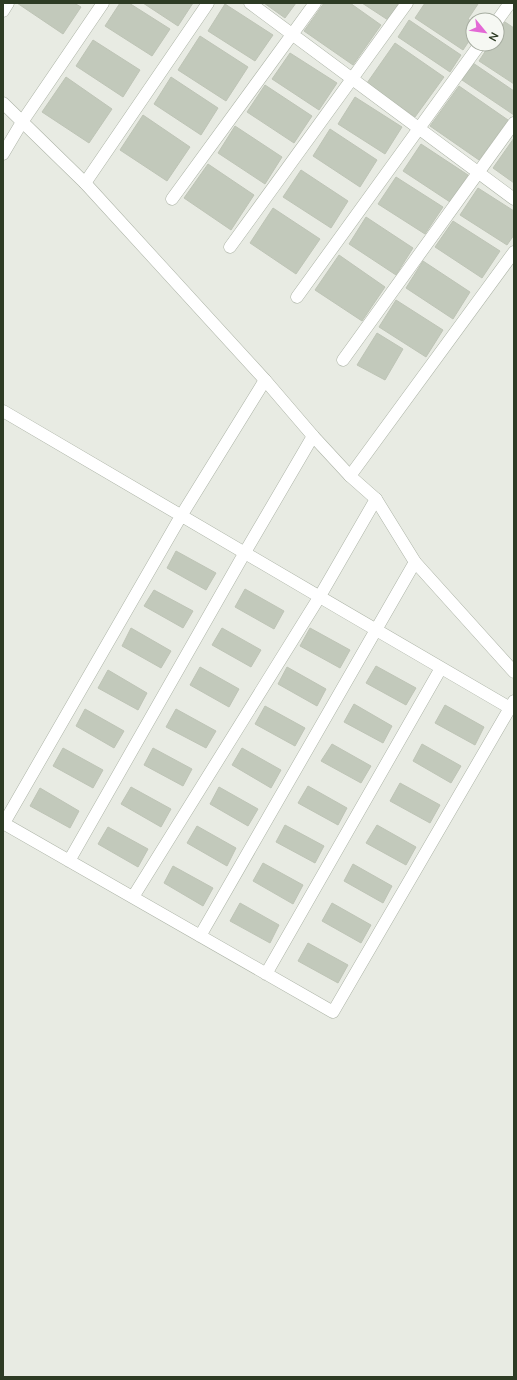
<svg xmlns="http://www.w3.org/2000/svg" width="517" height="1380" font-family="'Nunito Sans',sans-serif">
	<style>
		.building { fill: #c2c9bb; stroke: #bec4b6 }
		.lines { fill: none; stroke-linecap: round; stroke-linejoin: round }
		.minor-casing { stroke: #acb3a6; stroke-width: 13 }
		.tertiary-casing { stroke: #acb3a6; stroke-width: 13 }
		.minor { stroke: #fff; stroke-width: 12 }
		.tertiary { stroke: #fff; stroke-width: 12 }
	</style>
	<rect width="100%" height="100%" fill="#e8ebe3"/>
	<path class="building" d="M17,3H74L81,7L63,34Z
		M120,3H129L170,29L152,56L105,26Z
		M143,3H193L178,26Z
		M264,3H296L285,18Z
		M324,3H350L381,25L353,65L304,31Z
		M362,3H399L388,20Z
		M425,3L478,4L468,19L473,22V35L463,50L415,18Z
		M225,4L273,35L255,61L208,31Z
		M409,20L461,55L450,72L398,37Z
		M505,22L514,28V84L479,61L490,44H497V34Z
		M200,36L248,67L226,101L178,70Z
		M93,40L140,70L123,97L76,66Z
		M395,43L444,77L415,117L367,83Z
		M290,53L337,83L319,110L272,79Z
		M473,63L514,91V115L462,80Z
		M66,77L112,109L89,143L42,112Z
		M171,77L218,108L201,135L154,104Z
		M265,85L312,116L294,143L247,112Z
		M459,86L508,120L479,160L430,126Z
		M355,97L402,127L385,154L338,124Z
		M143,115L190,147L167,181L120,150Z
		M235,126L282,157L265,184L218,153Z
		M330,129L377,160L360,187L313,156Z
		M514,138V183L493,168Z
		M421,144L468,175L450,202L403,171Z
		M208,164L254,195L231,230L184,198Z
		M301,170L348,201L331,228L283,197Z
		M396,177L443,207L425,234L378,204Z
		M478,188L514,211V235L507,245L460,215Z
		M273,208L320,239L296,274L250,243Z
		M366,217L413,248L396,275L349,244Z
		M453,221L500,251L482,278L435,247Z
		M339,255L385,287L362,321L315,290Z
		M423,261L470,292L453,319L406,288Z
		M396,300L443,330L426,357L379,327Z
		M377,333L403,349L385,380L357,365Z
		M176,551L216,573L206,590L167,568Z
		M245,589L284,611L274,629L235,607Z
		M154,590L193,611L183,628L144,606Z
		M131,628L171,651L161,668L122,646Z
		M222,628L261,650L251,667L212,645Z
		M310,628L350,650L340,668L300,646Z
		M376,666L416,688L406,705L366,683Z
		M200,667L239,689L229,707L190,685Z
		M287,667L326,689L317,706L278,684Z
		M108,670L147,693L138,710L98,688Z
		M354,704L392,726L383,743L344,722Z
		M445,705L484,727L475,745L435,723Z
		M265,706L305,728L295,746L255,724Z
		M85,709L124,731L114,748L76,726Z
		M176,709L216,731L206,748L166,727Z
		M332,744L371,766L361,783L321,761Z
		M422,744L461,766L451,783L413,761Z
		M63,748L103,770L93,788L53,766Z
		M153,748L192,769L183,786L144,765Z
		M242,748L281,770L271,788L232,765Z
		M400,783L440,805L430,823L390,801Z
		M308,786L347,808L338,825L298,803Z
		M131,787L171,809L161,827L121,804Z
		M219,787L258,809L248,826L210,804Z
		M40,788L79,811L70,828L30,806Z
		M285,825L324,846L315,863L276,842Z
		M377,825L416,847L406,865L366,843Z
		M197,826L236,848L227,866L187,843Z
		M108,827L148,849L138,867L98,844Z
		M263,863L303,885L293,904L253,881Z
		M353,864L392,886L383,903L344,881Z
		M173,866L213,888L203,906L164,883Z
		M240,903L279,925L270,943L230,921Z
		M332,903L371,925L361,943L322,921Z
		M308,943L348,965L338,983L298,961Z"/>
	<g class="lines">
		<defs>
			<path id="minor" d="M250,3L514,199
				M3,11L8,3
				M497,21L510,3
				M3,154L22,122L103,3
				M85,183L208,3
				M172,199L315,3
				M230,247L407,3
				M297,297L480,44
				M343,360L514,123
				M3,411C171,511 341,609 510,708
				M350,476L514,252
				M3,823L333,1012L514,701
				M4,823L181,516L265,380
				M69,861L244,554L313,436
				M133,897L320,596L376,499
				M200,936L415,562
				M266,974L441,668"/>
			<path id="tertiary" d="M3,103L85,183L265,380L313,436L350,476L376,499L415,562L514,672"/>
		</defs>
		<use href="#minor" class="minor-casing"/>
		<use href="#tertiary" class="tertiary-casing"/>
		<use href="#minor" class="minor"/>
		<use href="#tertiary" class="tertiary"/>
	</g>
	<rect width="517" height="1380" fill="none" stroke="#2d3b24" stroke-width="8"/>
	<g transform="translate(485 32) rotate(119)"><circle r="19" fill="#f6f8f3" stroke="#a6aca0"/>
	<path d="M0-3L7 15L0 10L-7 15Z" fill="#e369d5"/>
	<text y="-6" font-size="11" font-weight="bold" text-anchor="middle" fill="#2d3b24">N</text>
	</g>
</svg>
